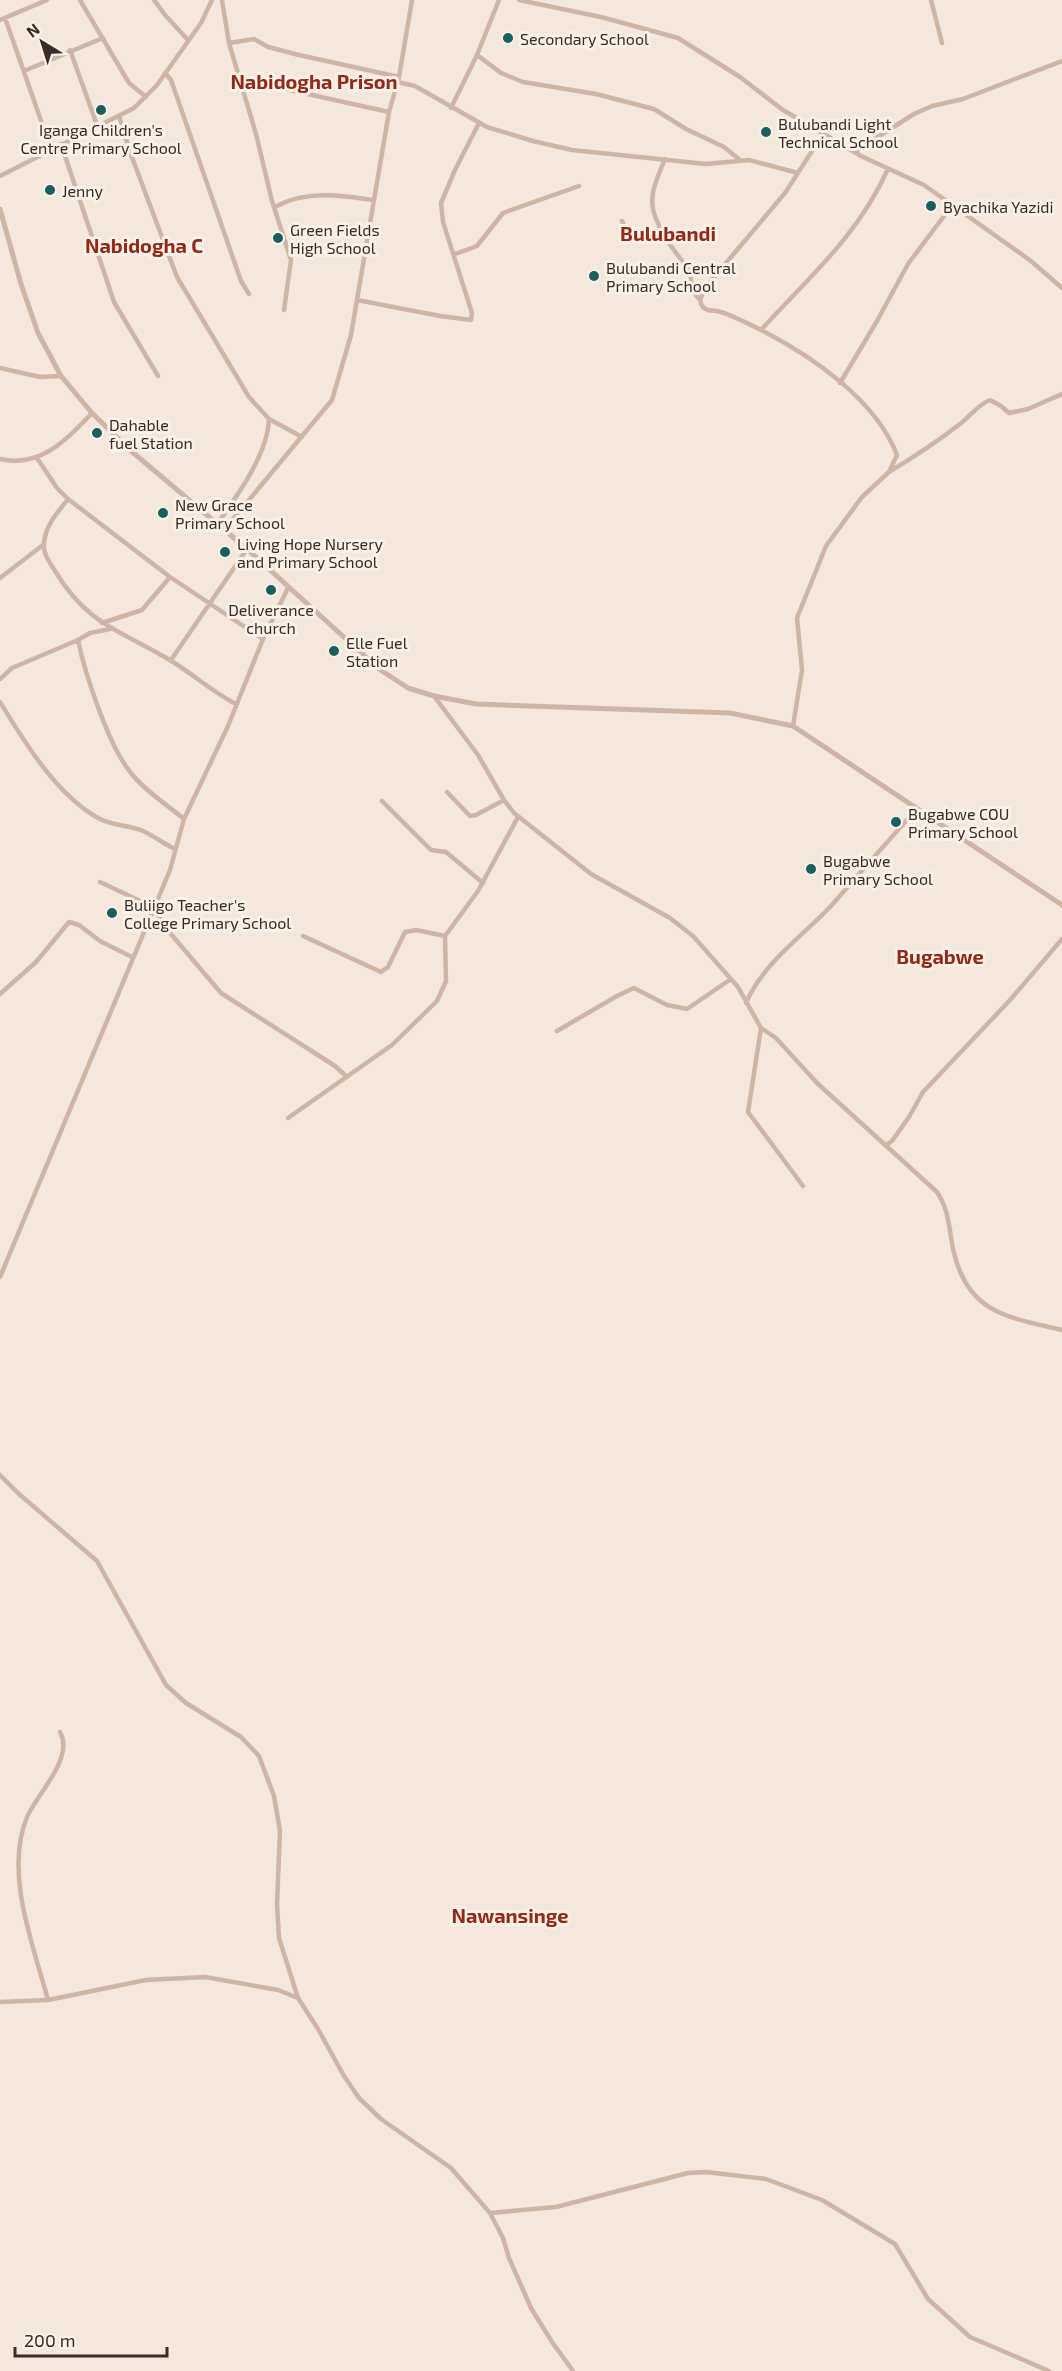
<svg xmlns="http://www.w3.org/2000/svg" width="1062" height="2371" font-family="'Exo 2',sans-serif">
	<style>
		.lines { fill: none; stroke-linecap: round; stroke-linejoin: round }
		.minor { stroke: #ceb5a6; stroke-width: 4.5 }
		.tertiary { stroke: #ceb5a6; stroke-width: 5 }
		.poi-dot { fill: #195f5e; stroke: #fbf1e9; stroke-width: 2 }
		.labels { text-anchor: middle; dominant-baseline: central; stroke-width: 6; stroke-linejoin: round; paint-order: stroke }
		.poi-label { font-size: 16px; fill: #392c28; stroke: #fbf1e9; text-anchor: start }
		.quarter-label { font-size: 20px; font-weight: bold; fill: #912b18; stroke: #fbf1e9 }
	</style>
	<rect width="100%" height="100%" fill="#f4e7db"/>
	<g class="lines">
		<path class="minor" d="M80,0L129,83L146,97
			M154,0L165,15L188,40
			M222,0L229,43L256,134L272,201L291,260L284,310
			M519,0L601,17L678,38L740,77L783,110L861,156L924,185L1031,261L1062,288
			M931,0L942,43
			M5,18L51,149
			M0,20L47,0
			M229,43L254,39L268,47L299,55L399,77
			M70,50L97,125
			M477,55L501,73L523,82L596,94L654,109L686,129L724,147L740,160
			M24,71L103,38
			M165,73L171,80L241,281L249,294
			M239,79L389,112
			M397,82L415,86L487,127L533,141L572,150L706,164L749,160L798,173
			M451,108L477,55L499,0
			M119,116L130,152L177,277L249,397L269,419C268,454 237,496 217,524
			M61,144L114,302L158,376
			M854,152L914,114L932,106L963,99L1062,61
			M665,159C649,197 646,205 668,242
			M0,176L134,108L157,85L201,23L212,0
			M275,207C305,190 340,195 373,200
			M622,221L626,230L632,237L645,236L668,242L688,269L695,294L700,300
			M455,254L477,246L503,213L579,186
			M357,300L440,316L471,320L472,313L443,222L441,203L455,170L479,123
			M761,330C810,276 857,237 888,169
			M0,368L40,377L61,376
			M840,383L877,321L908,264L950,208L948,203
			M269,419L302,437
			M37,458L57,488L68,499C59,511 48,522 45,537C41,551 48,560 55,571C88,625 118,629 168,659C192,673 212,692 236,704
			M0,459C41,468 66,440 92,413
			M889,472C914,457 938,441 960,424C970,416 979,404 990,400L1001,406L1009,413L1028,409L1062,394
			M68,499L170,577
			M224,530L332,400L351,335L389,112L399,77L412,0
			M0,578L43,545
			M102,623L142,610L170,577L263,639
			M110,629L90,633L78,640C85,674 109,747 131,773C145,791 166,804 184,819
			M171,660L247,549
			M0,679L12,668L78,640
			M434,696L478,755L504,800L514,813L591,874L670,918L693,936L738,987L761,1028L776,1038L817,1083L937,1192C949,1210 949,1228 953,1249C967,1313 1006,1317 1062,1330
			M0,702C25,743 56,794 98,818C112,826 129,825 143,831C154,836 164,844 175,849
			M793,726L802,670L797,618L826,546L862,497L889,472L897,455C876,400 813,357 763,331C753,326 728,313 717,311C714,310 711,311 708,310C703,309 701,305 700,300L705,288L785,193L823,134
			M447,792L470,816L476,815L504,800
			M382,801L431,850L446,852L483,883
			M100,882L153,907L165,927L221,993L335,1066L347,1077
			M303,936L381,972L388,967L405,932L416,930L445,936
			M0,994L36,962L69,922L79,925L100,941L132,957
			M746,1003C763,963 802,937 831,906C859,874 887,842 916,810
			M761,1028L748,1112L803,1186
			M557,1031L617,996L634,988L667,1005L687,1009L731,979
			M288,1118L392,1045L437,1001L446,981L445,936L478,891L518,817
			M886,1145L892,1141L909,1117L923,1092L1011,999L1062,939
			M0,1277L170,870L184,819L228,726L263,639L288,588
			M0,1475L19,1494L97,1561L166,1685L186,1703L241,1737L259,1756L274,1796L280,1831L277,1904L279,1938L298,1998
			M48,2000C33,1944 4,1873 27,1817C36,1795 75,1758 60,1732
			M0,2002L48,2000L146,1980L205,1977L278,1990L298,1998L318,2029L344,2076L359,2098L381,2119L451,2168L490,2213L503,2238L509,2258L531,2308L552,2342L573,2371
			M490,2213L556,2207L688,2173L706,2172L766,2179L822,2200L895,2244L928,2299L970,2337L1049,2371"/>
		<path class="tertiary" d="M0,209L21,284L38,333L61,376L92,413L130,450L247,549L379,669L408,688L434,696L476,704L730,713L793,726L1062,905"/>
	</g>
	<g class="poi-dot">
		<circle cx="508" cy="38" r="6"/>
		<circle cx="101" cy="110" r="6"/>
		<circle cx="766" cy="132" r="6"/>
		<circle cx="50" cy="190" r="6"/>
		<circle cx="931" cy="206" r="6"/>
		<circle cx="278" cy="238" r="6"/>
		<circle cx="594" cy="276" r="6"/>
		<circle cx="97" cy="433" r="6"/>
		<circle cx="163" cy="513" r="6"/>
		<circle cx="225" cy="552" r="6"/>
		<circle cx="271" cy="590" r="6"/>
		<circle cx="334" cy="651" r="6"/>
		<circle cx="896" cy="822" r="6"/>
		<circle cx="811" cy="869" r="6"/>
		<circle cx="112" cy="913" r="6"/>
	</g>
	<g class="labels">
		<g class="poi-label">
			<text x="520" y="38">Secondary School</text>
			<text x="778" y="123">Bulubandi Light<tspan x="778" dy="18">Technical School</tspan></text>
			<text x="101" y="129" text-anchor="middle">Iganga Children's<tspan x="101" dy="18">Centre Primary School</tspan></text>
			<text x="62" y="190">Jenny</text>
			<text x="943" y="206">Byachika Yazidi</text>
			<text x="290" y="229">Green Fields<tspan x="290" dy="18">High School</tspan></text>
			<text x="606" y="267">Bulubandi Central<tspan x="606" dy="18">Primary School</tspan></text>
			<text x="109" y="424">Dahable<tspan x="109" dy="18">fuel Station</tspan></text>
			<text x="175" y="504">New Grace<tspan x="175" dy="18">Primary School</tspan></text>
			<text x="237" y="543">Living Hope Nursery<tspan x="237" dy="18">and Primary School</tspan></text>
			<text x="271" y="609" text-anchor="middle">Deliverance<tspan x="271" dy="18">church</tspan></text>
			<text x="346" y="642">Elle Fuel<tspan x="346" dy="18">Station</tspan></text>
			<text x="908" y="813">Bugabwe COU<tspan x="908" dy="18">Primary School</tspan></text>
			<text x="823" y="860">Bugabwe<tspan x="823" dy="18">Primary School</tspan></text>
			<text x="124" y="904">Buliigo Teacher's<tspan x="124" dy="18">College Primary School</tspan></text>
		</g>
		<g class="quarter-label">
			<text x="314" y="81">Nabidogha Prison</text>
			<text x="668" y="233">Bulubandi</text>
			<text x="144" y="245">Nabidogha C</text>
			<text x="940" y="956">Bugabwe</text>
			<text x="510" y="1915">Nawansinge</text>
		</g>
	</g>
	<g transform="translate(42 42) rotate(322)" stroke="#fbf1e9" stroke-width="4.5" paint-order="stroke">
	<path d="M0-4.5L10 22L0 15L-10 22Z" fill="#392c28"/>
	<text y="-9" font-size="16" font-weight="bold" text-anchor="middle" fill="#392c28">N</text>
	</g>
	<path d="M15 2347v9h152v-9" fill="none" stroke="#392c28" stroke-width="3"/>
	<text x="24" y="2347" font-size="18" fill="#392c28" stroke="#fbf1e9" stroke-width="4.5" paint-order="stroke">200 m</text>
</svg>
